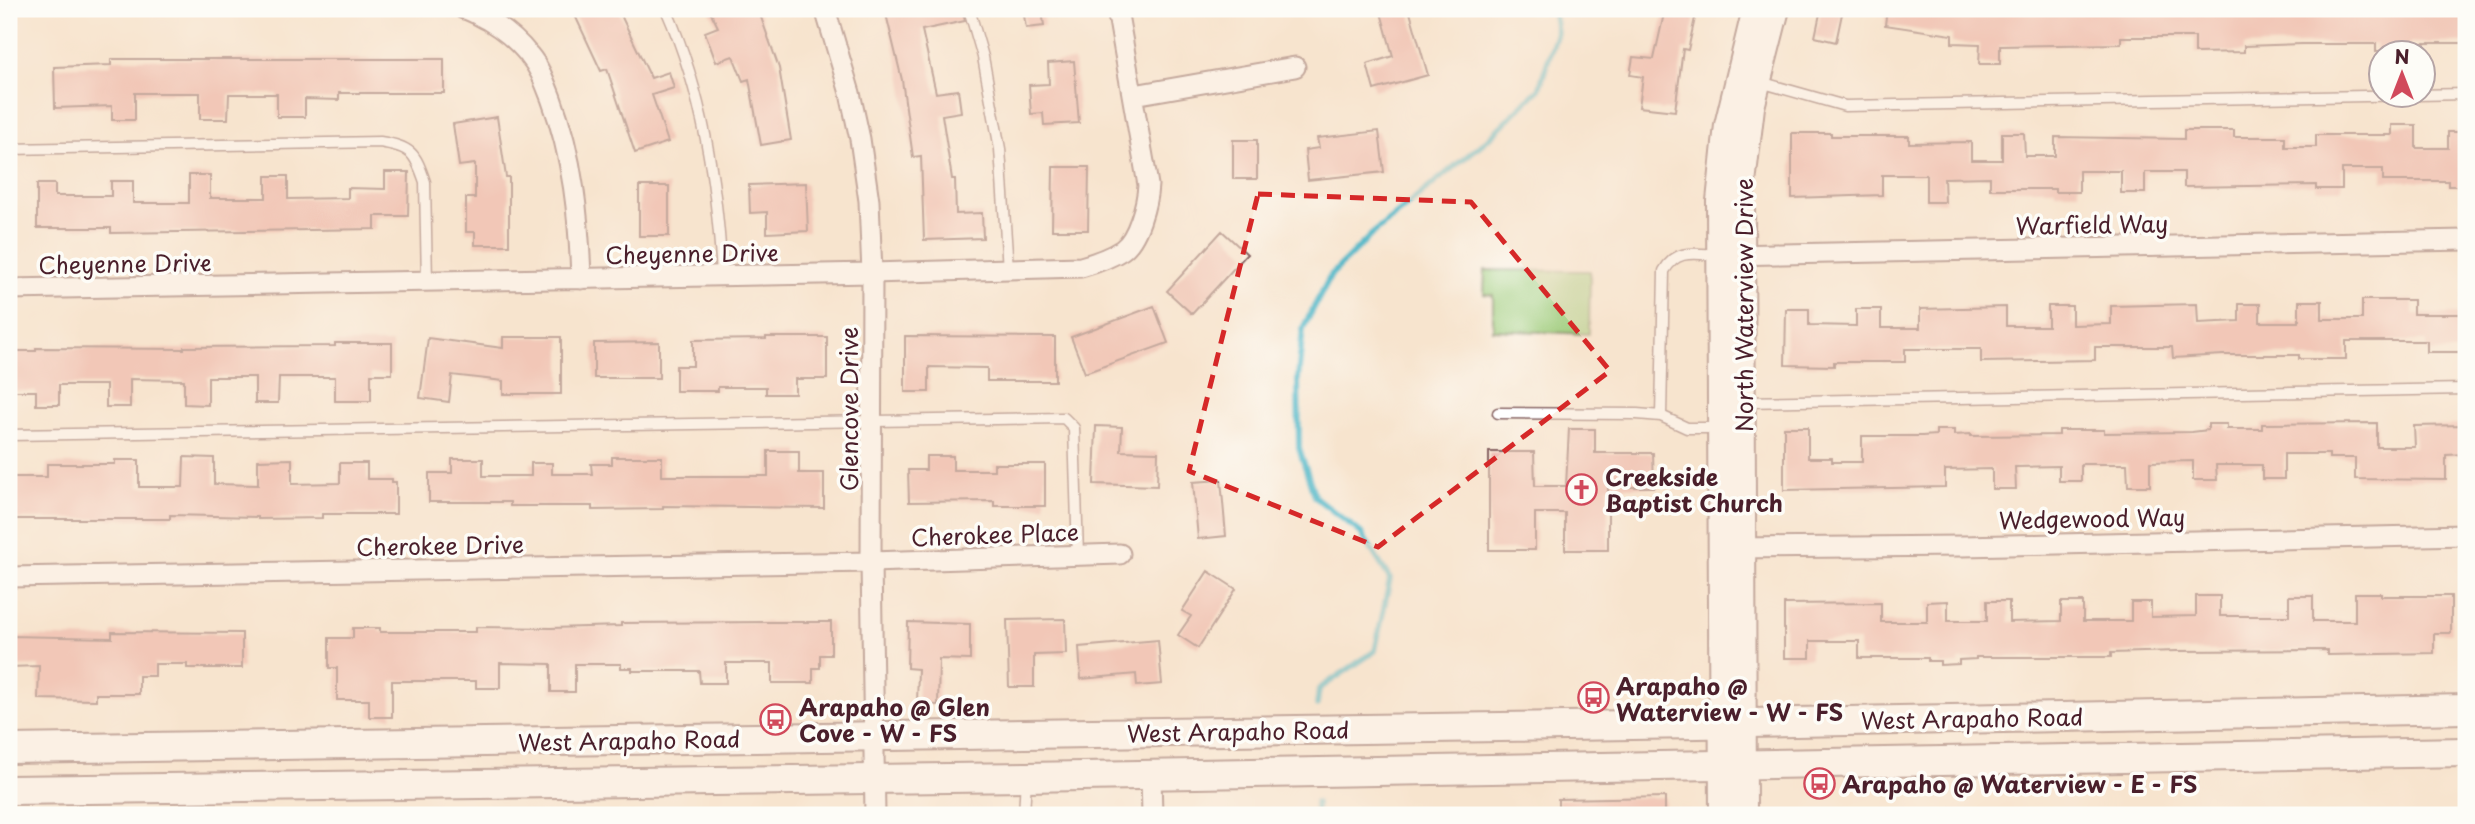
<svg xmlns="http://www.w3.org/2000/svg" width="2475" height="824" font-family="'Playpen Sans',sans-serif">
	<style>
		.green { fill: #9dcb79; stroke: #747552; stroke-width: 2 }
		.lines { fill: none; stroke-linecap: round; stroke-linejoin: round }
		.stream { stroke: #47b3c4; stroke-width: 6 }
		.building { fill: #eaa59c }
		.service-casing { stroke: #876464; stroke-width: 13 }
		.minor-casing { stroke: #876464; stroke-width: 23 }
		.tertiary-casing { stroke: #876464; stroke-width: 28 }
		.secondary-casing { stroke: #876464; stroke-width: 32 }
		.service { stroke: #fff; stroke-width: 10 }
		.minor { stroke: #fff; stroke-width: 19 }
		.tertiary { stroke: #fff; stroke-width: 24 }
		.secondary { stroke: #fff; stroke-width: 28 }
		.marked { fill: none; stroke: #d62828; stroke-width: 5; stroke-dasharray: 14 9; stroke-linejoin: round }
		.labels { text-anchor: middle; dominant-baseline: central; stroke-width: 7; stroke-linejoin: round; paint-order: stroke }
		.street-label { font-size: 23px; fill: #4a1f2b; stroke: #fdfcf7 }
		.poi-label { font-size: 23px; font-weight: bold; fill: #4a1f2b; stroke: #fdfcf7; text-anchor: start }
	</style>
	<rect width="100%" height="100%" fill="#fdfcf7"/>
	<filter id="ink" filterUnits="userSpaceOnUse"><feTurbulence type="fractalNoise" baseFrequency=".0143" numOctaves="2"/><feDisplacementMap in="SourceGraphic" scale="14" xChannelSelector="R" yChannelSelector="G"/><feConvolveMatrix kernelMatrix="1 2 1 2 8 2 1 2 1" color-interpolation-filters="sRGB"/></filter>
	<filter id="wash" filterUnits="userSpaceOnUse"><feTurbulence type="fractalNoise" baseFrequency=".00686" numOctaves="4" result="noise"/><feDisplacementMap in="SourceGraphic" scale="28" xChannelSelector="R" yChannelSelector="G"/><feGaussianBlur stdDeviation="1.57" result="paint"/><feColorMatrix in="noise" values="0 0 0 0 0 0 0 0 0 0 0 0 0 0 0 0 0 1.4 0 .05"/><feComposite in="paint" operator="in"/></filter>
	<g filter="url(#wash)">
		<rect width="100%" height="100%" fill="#f7e4ce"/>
		<path class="green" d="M1485,270L1590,271L1589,334L1493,330V295L1484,294Z"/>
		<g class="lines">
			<path class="stream" d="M1317,705L1319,689L1375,651L1390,579L1361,533L1315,497L1299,448L1298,379L1303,328L1331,275L1371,235L1489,138L1539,89L1557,32L1553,9
				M1316,815V803"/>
		</g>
		<g id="blocks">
			<path class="building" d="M572,9H618L651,78L669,72L674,88L652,95L668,142L635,153L607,69L601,71Z
				M709,9H758L779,68L791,140L761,145L749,79L743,81L733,56L716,62L705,32L718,27Z
				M910,9H962L965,21L922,30L936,93L958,90L961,112L942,115L952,179H955L956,214L982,213L983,238L924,240L921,156L913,157L902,80L886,14Z
				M1023,9H1042L1044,26L1026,28Z
				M1380,9H1409L1428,75L1374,90L1367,64L1393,56Z
				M1665,9H1697L1688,50L1683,49L1675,111L1639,107L1643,77L1630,75L1633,57L1654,59Z
				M1821,9H1843L1836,42L1815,37Z
				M1887,9H2097V11L2158,9V11H2195V9H2466V43H2409V52H2376V44H2302L2244,46V52L2195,53V37H2121V44L2000,46V64H1979L1980,44L1952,43V35L1885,25Z
				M111,59H444V93H339V100L305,99V117H277V94H229L228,119H200V93H135V120H112V106L55,108L54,67L111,65Z
				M1074,61L1079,123L1044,125L1043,113L1031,114L1029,85L1049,84L1048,63Z
				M497,117L506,177H509V245H475V232H466V198H475V164L459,166L453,124Z
				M2392,125H2416V148H2448V132H2466V186H2448V181H2383V169H2342V189H2316V185L2184,187V172H2145V193H2121V171H2079V192H2055V189H1990V177L1944,178L1945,202H1926V175H1882V195L1792,198V133H1831V136H1909V143L1971,142V160H2002V133H2024L2025,156H2055V137L2184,139V130H2234V137H2285V147H2316V135H2392Z
				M1379,131L1384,172L1308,180L1305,150L1319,148L1317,138Z
				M1233,140H1257V179H1233Z
				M1053,167H1089L1088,230H1052Z
				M385,172H409L408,216H375V229L111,233V228H37V184H55V196H111V181H133V203H189V175H210V198H266V176H288V199L348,198V188L385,189Z
				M806,183L808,231L767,233V212L750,213L749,185Z
				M639,186H669V236H639Z
				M1222,231L1247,254L1192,314L1167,291Z
				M2362,300H2413V314H2466V352H2427V341H2346V359H2299V355H2223L2173,358L2172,347H2095V360L1981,362V349H1905V362H1834V366L1785,365L1786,309H1809V325L1856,326V309H1881V328H1920V309L2006,307V326H2048V306H2072V325L2111,324V306L2197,304L2198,323L2239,321V304H2260V322H2299V301H2322V319H2362Z
				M1154,306L1168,343L1085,373L1071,337Z
				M905,336L1055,337V381H987V368L929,367V392H905Z
				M503,337H561V394H503V381L452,375L449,402L420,398L428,338L503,348Z
				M766,337H827V379H795V394H766V387H718V391H676V366H693V340L766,339Z
				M659,342V378H594V343Z
				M335,343H392V374H371V401H335V377H279L278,403H255V377H208V405L184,404V380L130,379V407H106V385H59V405H36V391H9V351H36V348L184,349V347L335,346Z
				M2377,423V447H2415L2414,426L2466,425V454L2446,455V480L2355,479V458H2329V454H2284V479H2262V465H2216L2217,480H2193V461L2150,462V486H2128L2127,464H2081V481H2059V466L2015,467L2016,489H1992V469L1945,470V487L1784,490V427H1808V458H1832V462H1862V436H1922L1936,435V430H1954V435L1971,434V436L2059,435V430H2104V433L2192,432L2208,430V424H2227V429H2262V424Z
				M1096,426L1122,427L1121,451L1158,452L1157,486L1094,484Z
				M1569,429H1595V453H1653L1654,487H1608V550H1565V513H1535V550H1489V452H1534L1535,486H1566Z
				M768,451H799V473H824V508L663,506V509L592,510V506H510V502H429V473H452V459H483V476H531V463H552V474H592L591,464H612V457H662V476H768Z
				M926,456H953V470H994V464H1045V506H994V501L909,502L908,470H926Z
				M184,457L214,458V484L258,485V460L292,459V484L340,483V463H367V479H392V482H396V514H322V518L258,519V517L170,515V519H9V477H47V464H115V460H139V487H183Z
				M1221,480L1226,536L1198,539L1193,482Z
				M1208,571L1236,589L1198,648L1178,635L1191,616L1182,611Z
				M2355,593H2381V596H2451V633H2434V653L2327,655V650L2177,651L2111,653V657H1976V659L1959,660V664L1940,665V661H1928V658H1859V641H1810V658H1784V604L1881,603V622H1927V602L1948,601V621H1987V601H2009V622L2061,621V602H2083V621H2131V602H2151V617L2196,616V596H2220V616H2289V596H2313V621H2355Z
				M1065,619L1066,654L1034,655V687H1009L1007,620Z
				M772,622H831V655H820V668H813V683H772V663H726V683H700L699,671H632V668H621V664H575V692H551V664L500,663V688H476V681H392V717H369V700H337V668H329V638H353V628H380V632H476V627L551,628L621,626V623Z
				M908,622L970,624V660L939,659L938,705L917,704L918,669L907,668Z
				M112,632L242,633V668H187V664H155V676H139V694H96V700L38,699L39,666L9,667V636L112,638Z
				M1158,640L1162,684L1137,686L1136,674L1081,679L1079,647Z
				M1665,797V815H1558V799Z"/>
		</g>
	</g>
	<g filter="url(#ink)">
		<use href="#blocks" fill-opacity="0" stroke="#876464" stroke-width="2"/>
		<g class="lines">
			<defs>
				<path id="service" d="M666,9C703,93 717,184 722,276
					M969,9L983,57L1000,149L1008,269
					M1760,82L1845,106L2466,94
					M9,149L380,142C411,147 415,152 425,182L427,282
					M1742,402L2466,389
					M1498,413L1637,414L1661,416L1664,271C1677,248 1695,254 1718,255
					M1661,416L1687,428H1718
					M9,435L1064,418L1074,428L1078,555
					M1024,815L1026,778"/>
				<path id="minor" d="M464,9C473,11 480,16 488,20C503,29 518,41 529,55C540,68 545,83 551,98C573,157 579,217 581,279
					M825,9L850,93L860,139L869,201L872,273L871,562L875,815
					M1134,95L1295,67
					M1729,255L2466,240
					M9,289L872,273L1081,267C1095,263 1110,258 1122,250C1138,239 1147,203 1148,185L1117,9
					M1729,548L1962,546L2466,535
					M9,577L871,562L1120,554
					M1151,775L1152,815"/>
				<path id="tertiary" d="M1722,815L1719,201L1727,125L1755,9
					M1744,815L1742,191L1752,107L1777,9"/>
				<path id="secondary" d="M9,749L1698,724L2466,709
					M9,790L1026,777L2466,752"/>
			</defs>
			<use href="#service" class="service-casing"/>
			<use href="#minor" class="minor-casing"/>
			<use href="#tertiary" class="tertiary-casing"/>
			<use href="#secondary" class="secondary-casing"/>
			<use href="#service" class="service"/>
			<use href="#minor" class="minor"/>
			<use href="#tertiary" class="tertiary"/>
			<use href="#secondary" class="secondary"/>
		</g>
	</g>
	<path d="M0 0H2475V824H0ZM1258,194L1471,202L1610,371L1378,547L1189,471Z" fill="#f7e4ce" fill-opacity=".55" fill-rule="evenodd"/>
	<path class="marked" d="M1258,194L1471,202L1610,371L1378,547L1189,471Z"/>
	<defs>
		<symbol id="church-ring" viewBox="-11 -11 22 22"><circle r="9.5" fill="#fdfcf7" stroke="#d1495b" stroke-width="1.5"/><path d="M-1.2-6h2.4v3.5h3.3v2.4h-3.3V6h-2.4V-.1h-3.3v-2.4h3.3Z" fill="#d1495b"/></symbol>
		<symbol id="bus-ring" viewBox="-11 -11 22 22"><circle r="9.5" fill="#fdfcf7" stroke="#d1495b" stroke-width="1.5"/><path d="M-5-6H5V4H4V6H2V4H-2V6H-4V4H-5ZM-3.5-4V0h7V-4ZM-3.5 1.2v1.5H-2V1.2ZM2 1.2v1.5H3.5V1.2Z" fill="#d1495b"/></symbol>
	</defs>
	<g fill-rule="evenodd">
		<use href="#church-ring" x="1564" y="472" width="35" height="35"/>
		<use href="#bus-ring" x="1576" y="680" width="35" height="35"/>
		<use href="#bus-ring" x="758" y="702" width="35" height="35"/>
		<use href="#bus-ring" x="1802" y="766" width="35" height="35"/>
	</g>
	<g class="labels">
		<g class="street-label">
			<text transform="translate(2092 224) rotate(-1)">Warfield Way</text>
			<text transform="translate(692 253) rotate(-1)">Cheyenne Drive</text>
			<text transform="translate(125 263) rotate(-1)">Cheyenne Drive</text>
			<text transform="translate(1743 305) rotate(-90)">North Waterview Drive</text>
			<text transform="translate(848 409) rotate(-90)">Glencove Drive</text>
			<text transform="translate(2092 518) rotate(-1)">Wedgewood Way</text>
			<text transform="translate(995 534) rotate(-2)">Cherokee Place</text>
			<text transform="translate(440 545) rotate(-1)">Cherokee Drive</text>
			<text transform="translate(1972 718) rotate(-1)">West Arapaho Road</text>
			<text transform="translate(1238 731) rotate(-1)">West Arapaho Road</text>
			<text transform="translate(629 740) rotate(-1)">West Arapaho Road</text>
		</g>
		<g class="poi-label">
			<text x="1605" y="476">Creekside<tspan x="1605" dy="26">Baptist Church</tspan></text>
			<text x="1616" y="685">Arapaho @<tspan x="1616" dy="26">Waterview - W - FS</tspan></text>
			<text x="799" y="706">Arapaho @ Glen<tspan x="799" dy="26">Cove - W - FS</tspan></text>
			<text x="1842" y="783">Arapaho @ Waterview - E - FS</text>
		</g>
	</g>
	<rect width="2475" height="824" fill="none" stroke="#fdfcf7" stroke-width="35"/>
	<g transform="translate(2402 74)"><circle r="33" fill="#fdfcf7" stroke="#b5a4a5" stroke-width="2"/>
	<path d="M0-5L12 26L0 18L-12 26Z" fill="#d1495b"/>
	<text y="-10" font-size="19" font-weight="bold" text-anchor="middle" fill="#4a1f2b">N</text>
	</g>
</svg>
